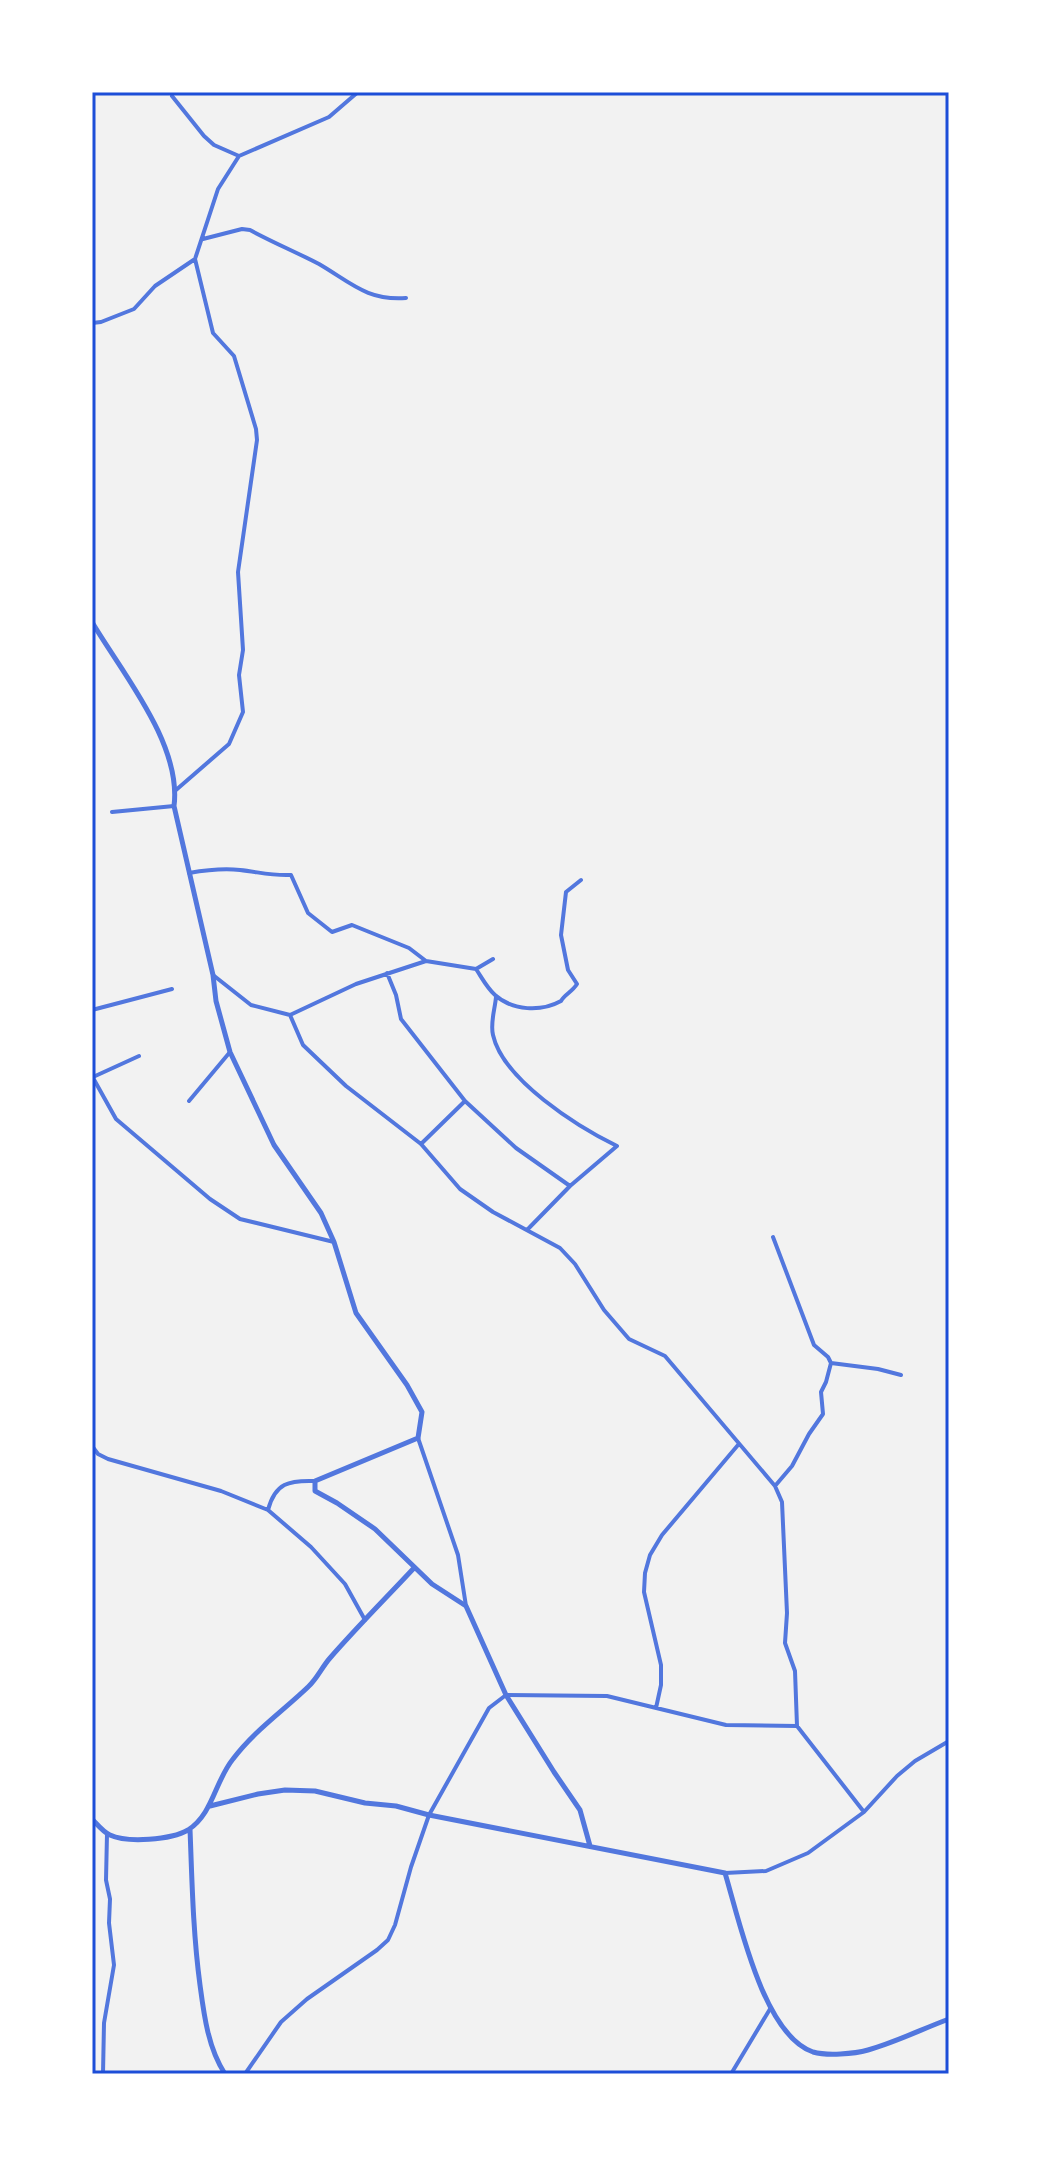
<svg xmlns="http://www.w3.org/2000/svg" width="1041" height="2166" font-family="Figtree,sans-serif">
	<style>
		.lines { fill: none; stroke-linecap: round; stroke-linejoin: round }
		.minor { stroke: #5277de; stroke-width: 4 }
		.tertiary { stroke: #5277de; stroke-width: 5 }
		.neatline { fill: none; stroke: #1d4ed8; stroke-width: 3 }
	</style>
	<rect width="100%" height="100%" fill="#f2f2f2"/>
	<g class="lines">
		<path class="minor" d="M172,96L204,136L214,145L239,156
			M203,239L242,229L250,230C272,242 296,252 319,264C350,282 367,301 406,298
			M92,323L101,322L134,309L155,286L195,259
			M176,790L229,744L243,712L239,675L243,650L238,572L257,440L256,429L234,356L213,333L195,259L218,189L239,156L329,117L358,92
			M112,812L174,806
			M189,873C206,870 223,868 240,870C259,872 271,876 291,875L308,913L332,932L352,925L409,948L426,961
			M476,969C482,978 487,988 495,995C513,1011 541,1012 561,1001C565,994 572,992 577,984L568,970L561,935L566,892L581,880
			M387,973L396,995L401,1019L465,1101L516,1148L570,1186
			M213,975L251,1005L290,1015L303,1045L346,1086L421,1144L460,1189L493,1212L560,1248L575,1264L604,1310L629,1339L665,1356L775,1486L782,1502L787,1613L785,1643L795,1671L797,1726L864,1812
			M496,997C495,1009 490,1023 493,1035C503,1080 578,1127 617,1146L570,1186L527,1230
			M92,1010L172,989
			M290,1015L356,984L426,961L476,969L493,959
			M92,1076L116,1119L210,1199L240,1219L334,1242
			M93,1077L139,1056
			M189,1101L230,1052
			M421,1144L465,1101
			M773,1237L814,1345L828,1357L831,1363L826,1382L821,1392L823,1414L809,1434L792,1466L775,1486
			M831,1363L878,1369L901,1375
			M418,1438L458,1555L466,1606
			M92,1446L98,1454L108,1459L221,1491L268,1510L311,1547L345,1584L365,1620
			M268,1510C275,1483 289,1480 315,1481
			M656,1708L661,1685V1665L644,1592L645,1573L650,1555L662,1535L738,1445
			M725,1873L766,1871L808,1853L864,1812L897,1776L915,1761L949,1741
			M103,2074L104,2023L114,1965L109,1923L110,1899L106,1880L107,1834
			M245,2074L281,2022L307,1999L377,1950L388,1940L395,1925L411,1867L429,1815L489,1708L506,1695L607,1696L726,1725L797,1726
			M731,2074L770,2009"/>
		<path class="tertiary" d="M92,622C122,673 182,744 174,806L213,975L216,1001L230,1052L274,1145L321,1213L334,1242L356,1313L407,1385L422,1412L418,1438L315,1481V1491L337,1503L375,1529L432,1584L466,1606L506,1695L554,1772L580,1810L590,1846
			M210,1806L258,1794L285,1790L315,1791L365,1803L396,1806L429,1815L725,1873C739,1919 763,2035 813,2052C827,2056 854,2054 868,2050C896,2042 922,2029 949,2019
			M92,1819C97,1824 103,1832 110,1835C127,1843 171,1840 188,1830C213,1814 215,1781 233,1759C254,1731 283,1711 308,1687C317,1679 322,1667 330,1658C357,1627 386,1598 414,1568
			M190,1829C192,1881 193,1933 200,1985C204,2015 208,2048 225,2074"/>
	</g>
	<rect width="1041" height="2166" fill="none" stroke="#ffffff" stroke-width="188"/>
	<rect x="94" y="94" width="853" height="1978" class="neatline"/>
</svg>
